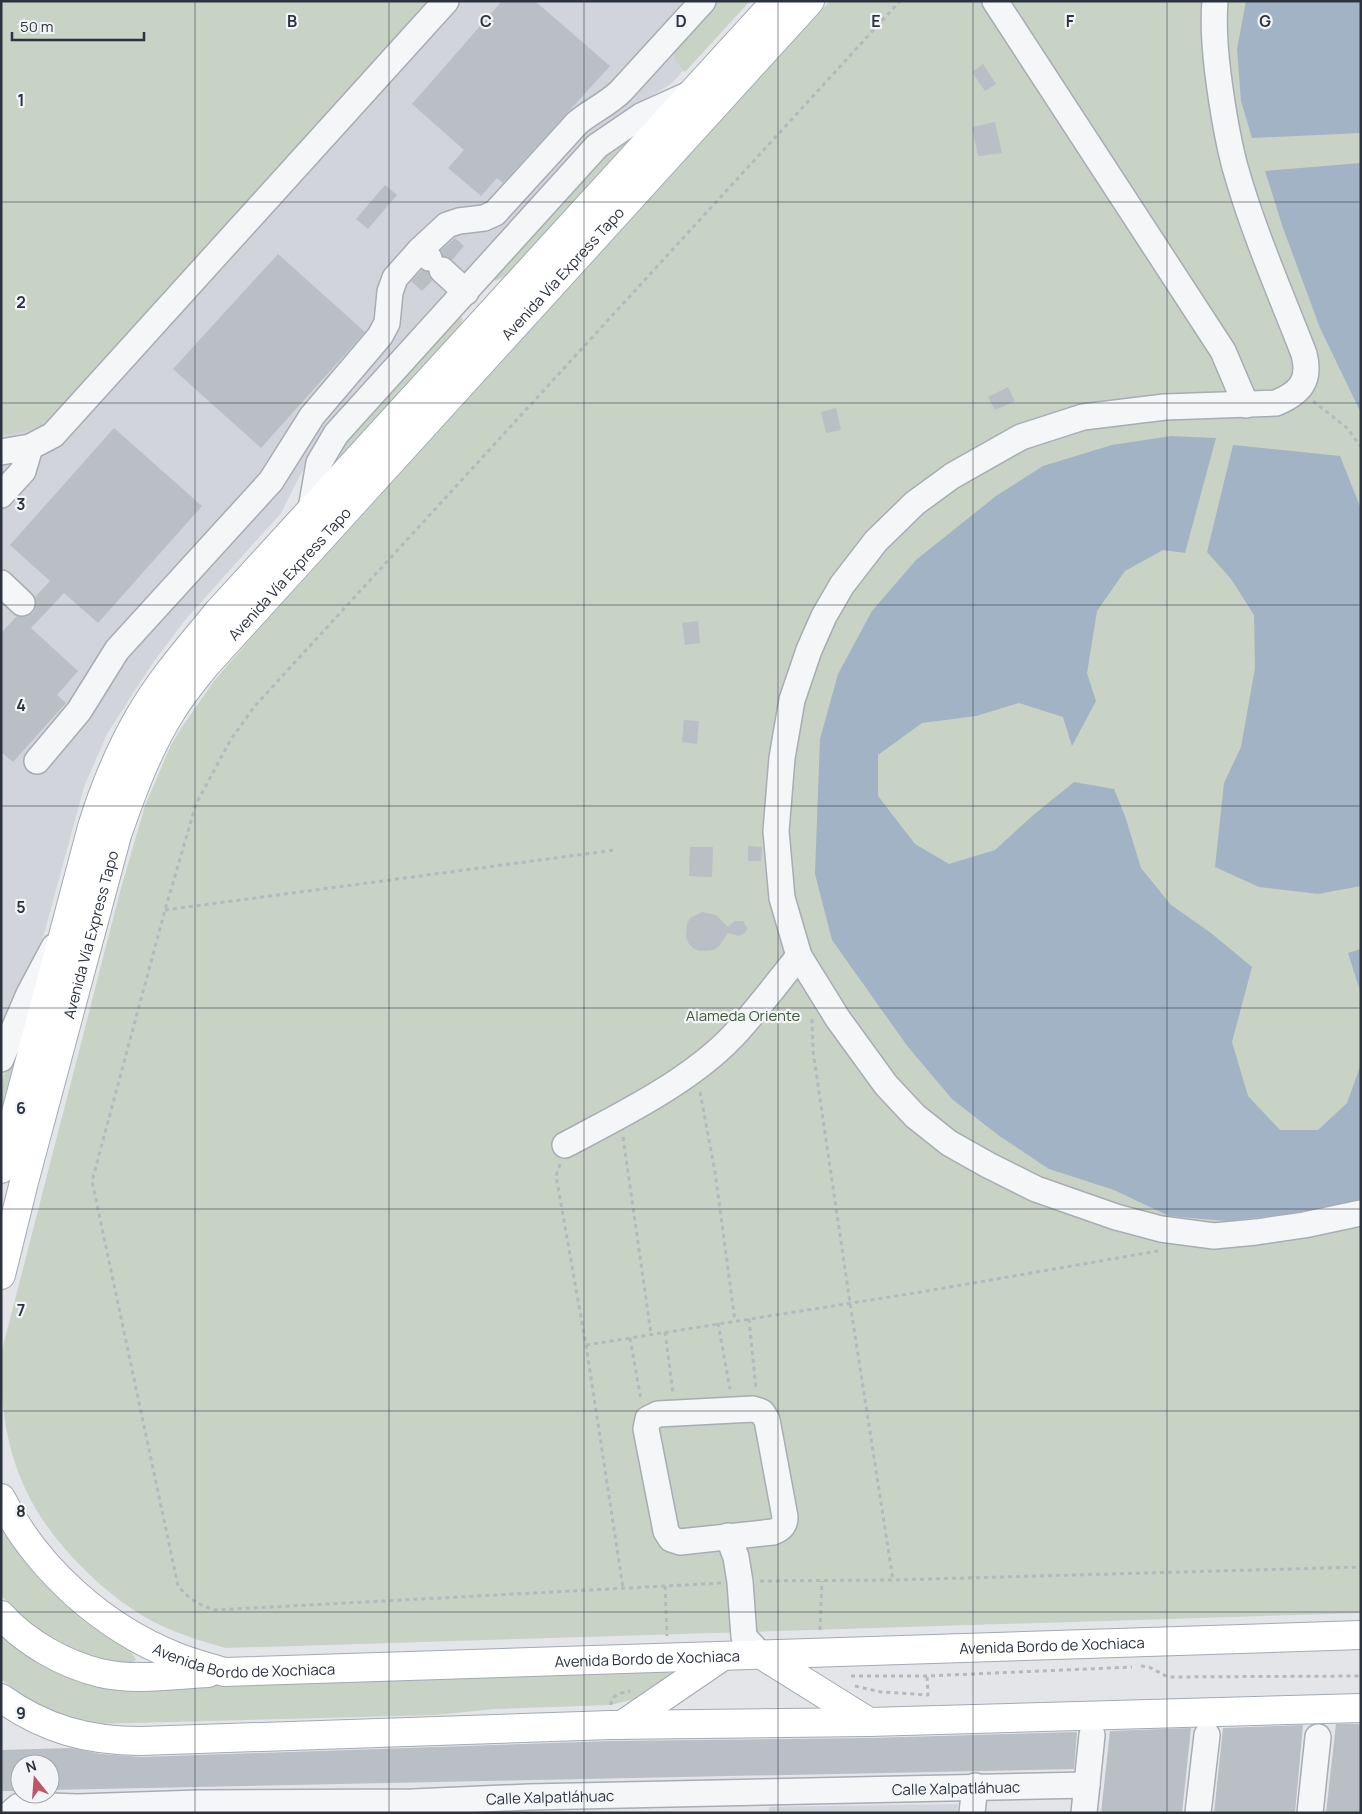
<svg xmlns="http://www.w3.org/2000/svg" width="1362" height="1814" font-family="Manrope,sans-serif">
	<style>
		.built { fill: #d1d4db }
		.green { fill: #c8d2c5 }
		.water { fill: #a2b3c5 }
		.building { fill: #babec5 }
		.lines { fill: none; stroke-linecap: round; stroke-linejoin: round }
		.minor-casing { stroke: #a8acb3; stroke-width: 28 }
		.major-casing { stroke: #a3aab4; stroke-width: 30 }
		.path { stroke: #b5b8bd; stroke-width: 3; stroke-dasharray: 4 4; stroke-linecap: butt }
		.minor { stroke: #f5f6f8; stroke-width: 25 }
		.major { stroke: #fff; stroke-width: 28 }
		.grid { fill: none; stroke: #2c333f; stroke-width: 1; stroke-opacity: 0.55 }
		.labels { text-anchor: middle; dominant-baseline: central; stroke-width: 4.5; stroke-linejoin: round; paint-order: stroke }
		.street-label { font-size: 15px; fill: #2c333f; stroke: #f2f4f7 }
		.park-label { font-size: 15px; fill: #415a3b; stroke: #f2f4f7 }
		.grid-label { font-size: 16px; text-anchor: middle; font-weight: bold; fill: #2c333f; stroke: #f2f4f7; stroke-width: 4.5; stroke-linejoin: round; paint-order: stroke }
	</style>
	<rect width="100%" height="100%" fill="#e3e5e9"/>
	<path class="built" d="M1,1H746L672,83L588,136L326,424L281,513L185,620L152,664L107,734L84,787L44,934L1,1032Z
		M958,1804L957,1813H769V1807Z"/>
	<path class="green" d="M1,1H430L43,426L10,435H1Z
		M717,1H750L685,72L674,59L675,49Z
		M830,1H1361V1613L226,1648C204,1642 182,1635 162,1626C134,1613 107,1592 85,1570C24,1511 0,1448 1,1360C2,1349 5,1338 8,1327L121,888L145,806L171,745L182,727L214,681L252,637Z
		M637,134L513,272L495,281V275L604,155Z
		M461,316L463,320L446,351L337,463L347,439L458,317Z
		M18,1053L1,1143V1081L12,1057Z
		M1,1525C16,1556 46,1589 72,1611C90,1628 112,1640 132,1653L136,1660L129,1663L103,1660L68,1648L29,1623L11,1607L1,1595Z
		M1,1632L54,1667H668L675,1671L676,1674L667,1681L631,1700L610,1705L494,1709L436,1715L93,1724L64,1718L36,1705L1,1679Z"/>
	<path class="water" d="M1246,1H1361V133L1252,138L1241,101L1237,49Z
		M1361,163V413L1320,328L1283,228L1265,171Z
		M1171,436L1216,438L1185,553L1163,550L1125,571L1097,611L1087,673L1096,701L1072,746L1063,717L1019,703L976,716L922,723L878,755V796L915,844L949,864L995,850L1031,817L1074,782L1114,789L1125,816L1141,868L1171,905L1211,933L1252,967L1232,1042L1248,1096L1280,1130H1318L1347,1103L1361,1064V1200L1347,1205L1287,1214L1227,1221L1169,1216L1114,1190L1049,1169L998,1135L952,1099L908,1047L832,940L815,874L820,739L838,674L872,611L916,560L996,496L1043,466L1112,445Z
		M1233,445L1340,456L1361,509V886L1318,894L1259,887L1215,867L1224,783L1241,747L1255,668L1254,615L1231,579L1207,552Z
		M1361,949V994L1348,953Z"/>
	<path class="building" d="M502,1H535L610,66L503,183L497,178L481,196L448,168L464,150L412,104Z
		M983,64L996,84L985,91L972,72Z
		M995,122L1002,153L978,156L972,127Z
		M385,185L397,195L368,229L356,219Z
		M455,238L464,246L452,260L443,256L441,250Z
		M278,254L365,332L261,448L173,369Z
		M422,270L428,272L432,281L422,291L411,281Z
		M1008,387L1015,401L995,410L988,397Z
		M836,408L841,430L826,433L821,412Z
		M114,428L202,506L98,623L64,593L31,628L78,671L57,695L66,703L13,762L1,752V633L17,616L26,617L33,613L36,606L35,597L50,581L10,545Z
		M698,621L700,643L685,645L682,623Z
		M684,720L699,721L697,744L682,742Z
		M748,846L762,847L761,861H748Z
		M690,847H713L712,877L689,876Z
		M702,912L716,915L728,927L735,921H743L747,928L746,932L739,936L728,933L719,946L714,950L700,951L694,949L689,944L686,938L687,924L690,918Z
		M1336,1724H1361V1813H1326Z
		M1303,1725L1295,1813H1214L1223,1728Z
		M1191,1728L1182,1813H1101L1110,1731Z
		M1077,1732L1074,1769L50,1790V1764H20V1791H1V1750L71,1748L101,1754L142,1757L611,1741L869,1738Z"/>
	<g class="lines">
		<defs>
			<g id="minor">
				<path d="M995,1L1223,351L1246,405"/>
				<path d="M1215,1C1213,25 1215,50 1218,74C1222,105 1227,137 1235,167C1253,231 1280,292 1304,354C1311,381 1300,393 1276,403L1165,407L1083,417L1021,437L952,476L915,503L876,541L842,585L824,616L809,650L792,700L782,758L776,831L782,898L799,956L838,1019L886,1085L915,1116L949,1143L988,1165L1036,1189L1116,1217L1161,1229L1214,1236L1256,1232L1304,1225L1361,1213"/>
				<path d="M429,258L420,250L447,225L459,221L484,218L495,213L577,123C591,111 608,104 621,91L703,1"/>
				<path d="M442,270L466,292"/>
				<path d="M1,452L30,447L53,435L446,1"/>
				<path d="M1,495L23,471L30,447"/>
				<path d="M311,509L319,463L336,434L597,146L641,116L692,93"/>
				<path d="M1,583L22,603"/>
				<path d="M37,761L79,711L117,650L271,481L312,416L380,336L387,323L390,292L395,278L420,250"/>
				<path d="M1,1059L29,994L54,947"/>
				<path d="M565,1145C620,1116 691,1081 734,1035C757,1010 778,982 799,956"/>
				<path d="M753,1409L762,1412L767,1420L785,1517C785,1525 781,1529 773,1532L680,1542L671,1539L666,1531L646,1429L648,1419L658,1414Z"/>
				<path d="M728,1536L736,1557L740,1582L744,1637L760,1654"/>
				<path id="s1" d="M11,1813L19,1806L25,1805L77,1807L199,1803L413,1802L529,1797L1087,1785"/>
				<path d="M972,1813L975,1786"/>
				<path d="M1084,1813L1092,1735"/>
				<path d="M1198,1813L1207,1735"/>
				<path d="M1310,1813L1318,1737"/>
			</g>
			<g id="major">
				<path d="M1,1169L92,827C104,788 119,752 139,717C160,680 190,646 217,613L776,1"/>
				<path id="s2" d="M1,1275L24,1182L117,835C132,792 148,748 173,709C182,694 194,680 205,666L810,1"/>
				<path id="s3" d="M1,1498C37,1569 103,1628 177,1657C192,1663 208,1667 224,1672L1361,1635"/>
				<path d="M1,1615C26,1643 64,1664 100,1673C134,1681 173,1675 208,1673"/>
				<path d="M760,1654L869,1722"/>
				<path d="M1,1698C44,1729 88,1741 141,1741L611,1725L869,1722L1361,1708"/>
				<path d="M622,1725L723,1656"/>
			</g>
		</defs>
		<use href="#minor" class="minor-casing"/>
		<use href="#major" class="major-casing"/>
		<path class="path" d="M1313,401L1347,428L1361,447
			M165,910L615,850
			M812,1019L813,1051L850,1303L893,1580
			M700,1092L715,1172L735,1321
			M623,1137L651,1334
			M560,1164L556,1176L586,1345L623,1588
			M749,1319L756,1389
			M718,1323L730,1389
			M665,1332L673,1393
			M630,1338L641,1400
			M586,1345L921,1292L1158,1251
			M760,1581L893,1580L1361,1567
			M721,1583L215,1610C199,1605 189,1599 178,1586L92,1181L165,910L196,804L231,739L254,707L900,1
			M665,1586L667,1636
			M820,1630L822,1581
			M1141,1666L1149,1667L1168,1677L1361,1676
			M851,1676H927L1132,1667
			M855,1686L881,1692L928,1695L927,1676
			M611,1705C611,1694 622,1693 630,1691"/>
		<use href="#minor" class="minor"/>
		<use href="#major" class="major"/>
	</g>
	<path class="grid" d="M195,1V1813M389,1V1813M584,1V1813M778,1V1813M973,1V1813M1167,1V1813M1,202H1361M1,403H1361M1,605H1361M1,806H1361M1,1008H1361M1,1209H1361M1,1411H1361M1,1612H1361"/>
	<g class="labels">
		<g class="street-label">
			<text stroke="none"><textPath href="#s2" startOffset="1178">Avenida Vía Express Tapo</textPath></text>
			<text stroke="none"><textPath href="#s2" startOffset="772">Avenida Vía Express Tapo</textPath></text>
			<text stroke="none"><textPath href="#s2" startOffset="352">Avenida Vía Express Tapo</textPath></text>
			<text stroke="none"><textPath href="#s3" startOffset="1120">Avenida Bordo de Xochiaca</textPath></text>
			<text stroke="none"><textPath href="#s3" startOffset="310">Avenida Bordo de Xochiaca</textPath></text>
			<text stroke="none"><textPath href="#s3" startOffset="715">Avenida Bordo de Xochiaca</textPath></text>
			<text stroke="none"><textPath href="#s1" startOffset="948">Calle Xalpatláhuac</textPath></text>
			<text stroke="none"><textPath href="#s1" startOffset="542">Calle Xalpatláhuac</textPath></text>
		</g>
		<g class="park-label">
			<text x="743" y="1015">Alameda Oriente</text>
		</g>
	</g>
	<g class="grid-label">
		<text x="292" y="27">B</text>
		<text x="486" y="27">C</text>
		<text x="681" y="27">D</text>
		<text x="876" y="27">E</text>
		<text x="1070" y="27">F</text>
		<text x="1265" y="27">G</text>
		<text x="21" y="106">1</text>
		<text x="21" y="308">2</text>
		<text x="21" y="510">3</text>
		<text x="21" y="711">4</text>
		<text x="21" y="913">5</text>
		<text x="21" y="1114">6</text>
		<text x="21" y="1316">7</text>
		<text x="21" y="1517">8</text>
		<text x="21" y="1719">9</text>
	</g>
	<rect width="1362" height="1814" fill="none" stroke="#2c333f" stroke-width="5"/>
	<g transform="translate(35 1779) rotate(343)"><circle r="24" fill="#f2f4f7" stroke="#a3a7ad"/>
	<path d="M0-4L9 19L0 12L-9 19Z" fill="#c05665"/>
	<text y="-8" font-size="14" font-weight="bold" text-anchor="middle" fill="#2c333f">N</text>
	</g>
	<path d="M12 32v8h132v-8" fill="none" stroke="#2c333f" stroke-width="2.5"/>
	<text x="20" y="32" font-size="15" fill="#2c333f" stroke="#f2f4f7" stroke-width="4" paint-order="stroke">50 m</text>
</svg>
